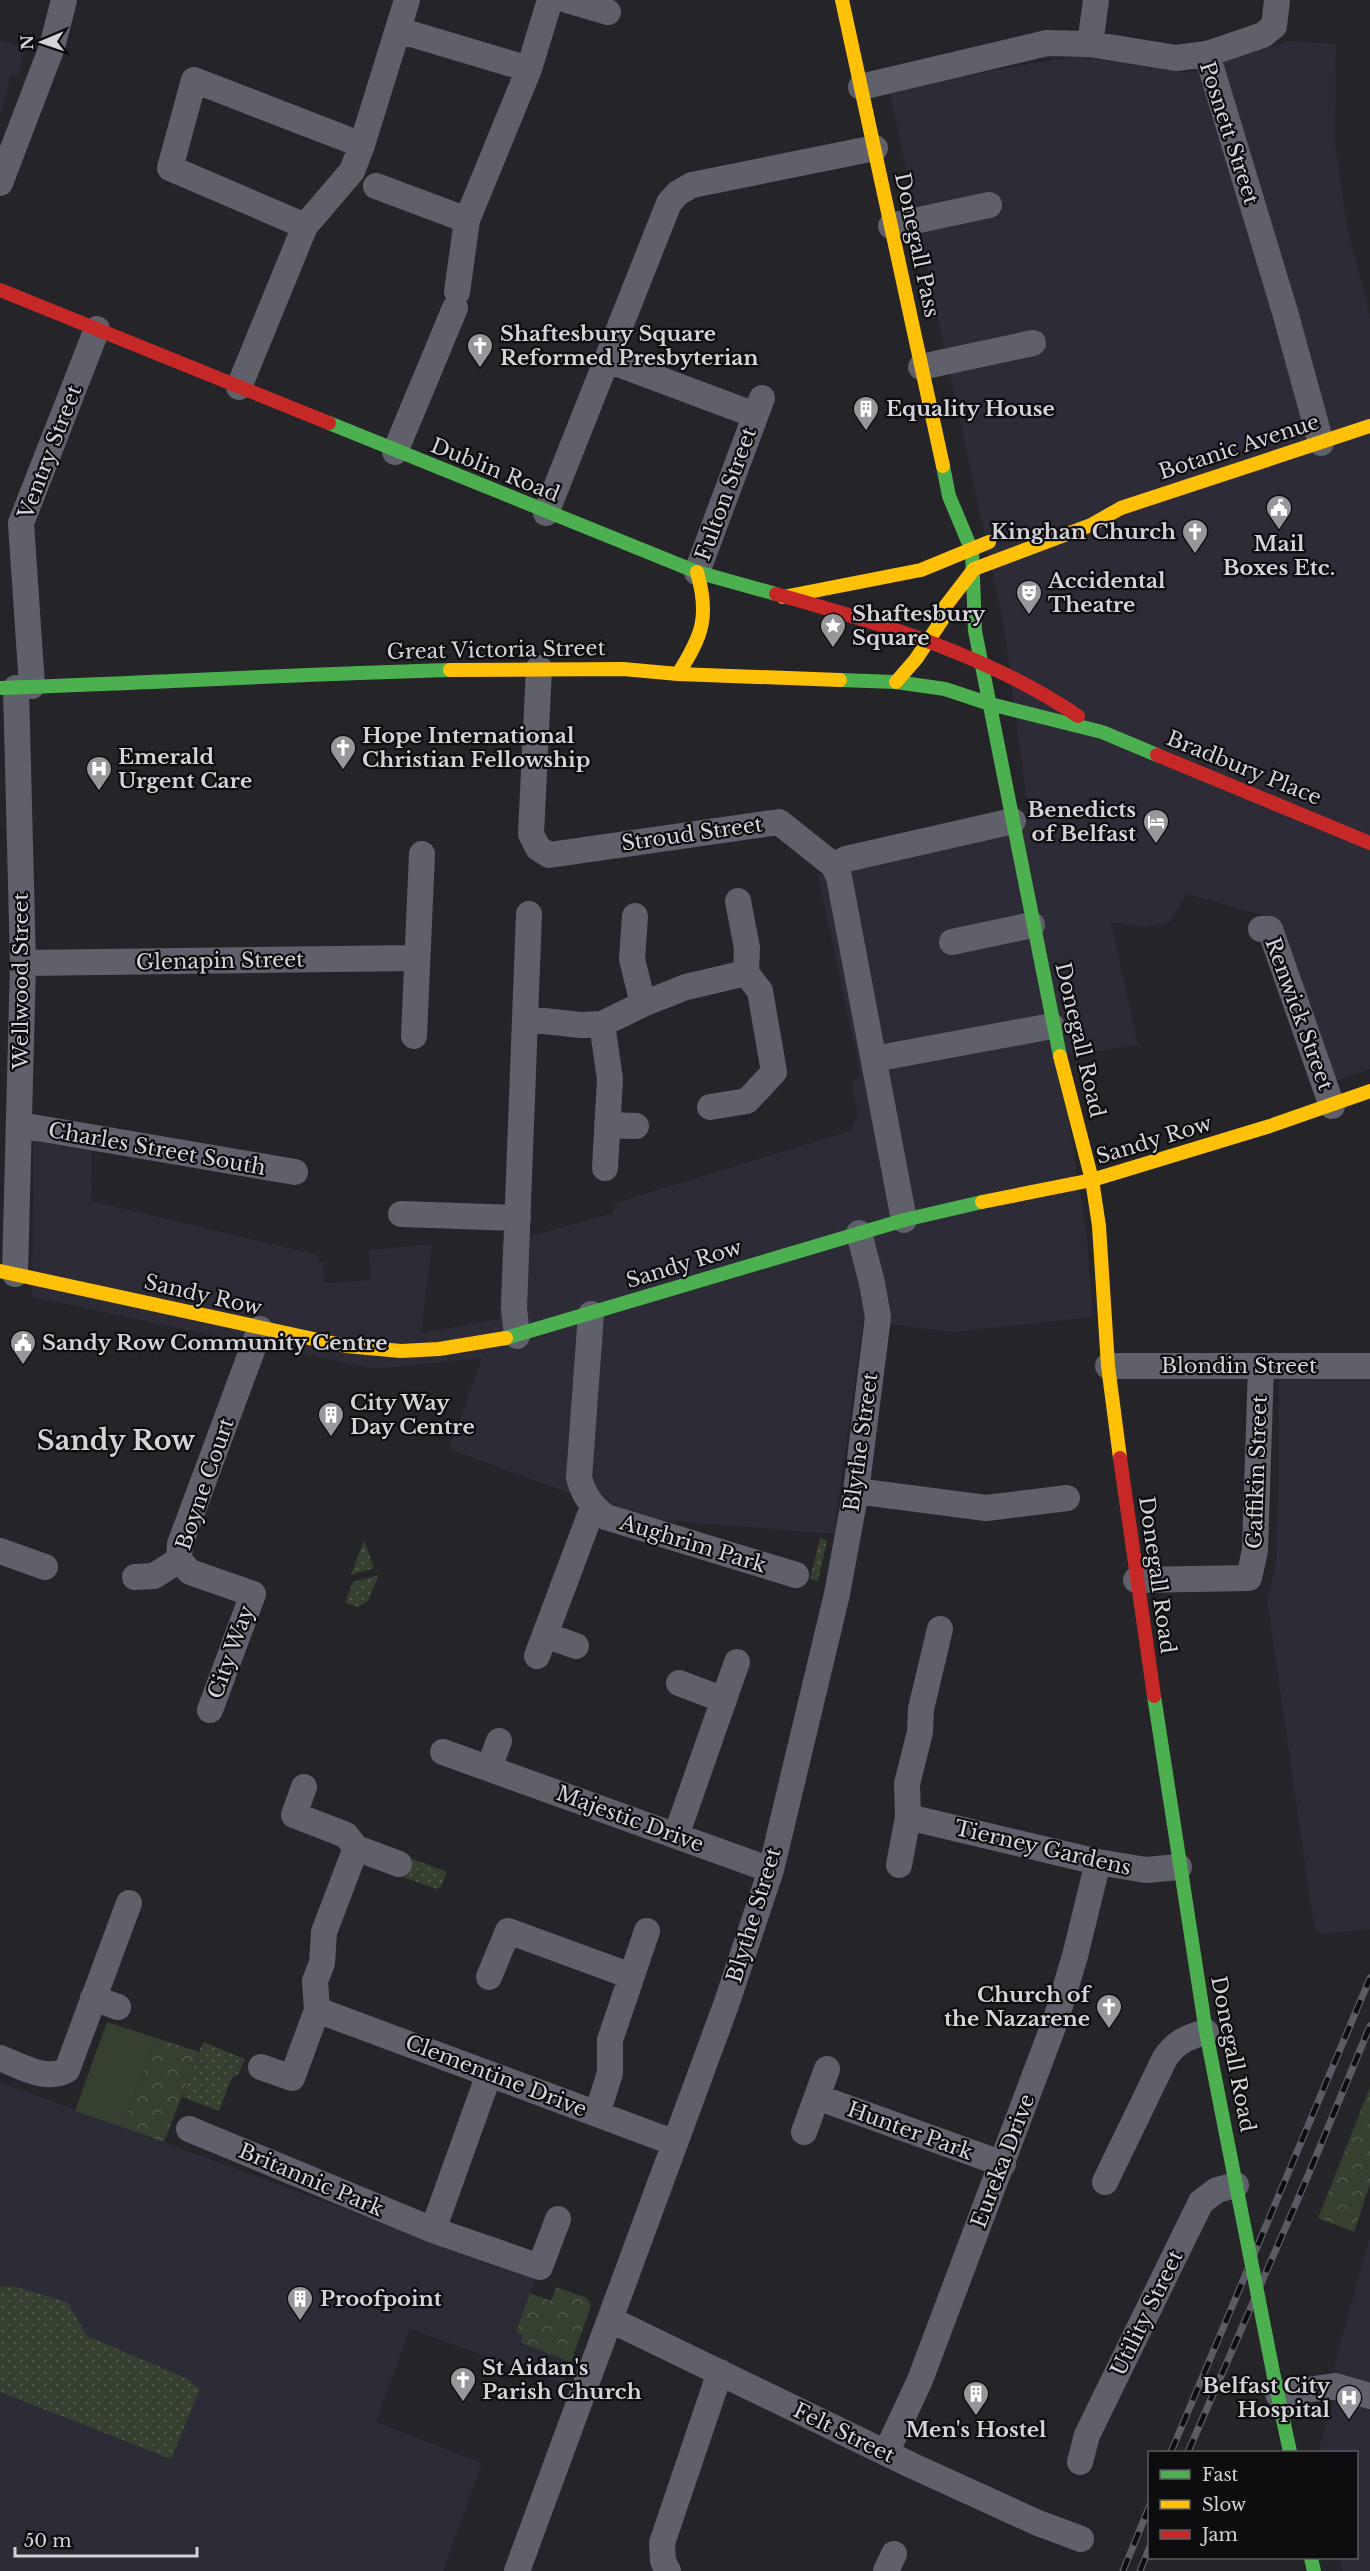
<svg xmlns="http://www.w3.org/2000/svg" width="1370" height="2571" font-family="'Libre Baskerville',serif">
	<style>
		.built { fill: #2c2b36 }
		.grass { fill: url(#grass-dots) }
		.forest { fill: url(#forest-crowns) }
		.pitch { fill: #354030 }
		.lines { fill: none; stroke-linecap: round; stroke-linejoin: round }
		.street { stroke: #60606a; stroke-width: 26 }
		.fast { stroke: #4caf50; stroke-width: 14 }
		.slow { stroke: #ffc107; stroke-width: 14 }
		.jam { stroke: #c62828; stroke-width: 14 }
		.rail-casing { stroke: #5c5d64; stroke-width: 7 }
		.rail { stroke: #0d0d10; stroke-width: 4.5; stroke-dasharray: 14; stroke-linecap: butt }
		.fast-bridge { stroke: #4caf50; stroke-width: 14 }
		.labels { text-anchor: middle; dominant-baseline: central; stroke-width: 4.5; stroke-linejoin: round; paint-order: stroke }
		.street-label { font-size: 21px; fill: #d3d3d8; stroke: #0d0d10 }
		.poi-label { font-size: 21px; font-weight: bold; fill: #d3d3d8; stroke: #0d0d10; text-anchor: start }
		.district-label { font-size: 27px; font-weight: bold; fill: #d3d3d8; stroke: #0d0d10 }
	</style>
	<defs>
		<pattern id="grass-dots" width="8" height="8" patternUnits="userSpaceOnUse" patternTransform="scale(1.5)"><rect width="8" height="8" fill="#354030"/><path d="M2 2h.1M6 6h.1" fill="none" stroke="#515b4d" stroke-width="1.8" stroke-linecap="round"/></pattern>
		<pattern id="forest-crowns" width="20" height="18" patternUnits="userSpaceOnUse" patternTransform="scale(1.5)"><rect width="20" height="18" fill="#354030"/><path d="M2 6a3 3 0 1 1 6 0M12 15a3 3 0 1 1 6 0" fill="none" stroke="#515b4d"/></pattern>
	</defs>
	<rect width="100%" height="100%" fill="#252429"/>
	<path class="built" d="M0,41L26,47L18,76L11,75L0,115Z
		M1289,41L1336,44L1335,143L1347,227L1370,315V1069L1335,1081L1276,919L1187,894L1169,922L1145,927L1111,922L1138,1045L1059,1057L1087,1238L1093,1317L954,1332L863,1321L834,1534L637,1518L449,1449L482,1358L374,1369L32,1297L34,1140L92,1149L91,1201L318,1255L319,1262H322L325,1283L371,1280L369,1250L432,1244L421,1333L499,1319L502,1244L614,1213L615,1203L850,1131L858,1115L851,1085L860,1073L818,875L1029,818L1004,627L890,94L967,75L1082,55L1187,73Z
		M1370,1377V1929L1324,1934L1316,1931L1313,1919L1267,1600L1277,1556L1279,1380Z
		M0,2082L535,2279L516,2332L524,2335L521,2343L571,2362L563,2384L410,2329L376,2422L482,2463L443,2571H0Z
		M1370,2235V2571H1342L1340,2558H1356V2452H1322L1320,2443L1335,2399V2363Z"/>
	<path class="grass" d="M820,1538L827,1540L818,1581L810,1579Z
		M364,1540L374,1568L351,1575Z
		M379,1575L368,1601L358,1607L345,1603L353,1582Z
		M410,1858L447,1872L441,1887L436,1889L403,1877Z
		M203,2042L245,2059L238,2075L232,2077L219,2111L182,2097Z
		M0,2286L16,2287L67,2302L87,2336L186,2378L200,2389L171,2459L0,2392Z"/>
	<path class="forest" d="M156,2038L199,2052L164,2142L122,2127Z
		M1370,2087V2184L1354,2232L1318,2218Z
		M556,2287L587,2298L591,2306L571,2362L521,2343L523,2335L516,2332L530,2293L551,2301Z"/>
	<path class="pitch" d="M107,2022L156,2038L122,2127L75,2111Z"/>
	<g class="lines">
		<path class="street" d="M567,0L608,12
			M398,30L529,69
			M1090,44L1096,0
			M1207,54L1285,312L1321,443
			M861,87L1047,43L1090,44L1176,58L1207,54L1263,35L1274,26L1277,0
			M0,183L52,47L64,0
			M376,186L467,220
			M305,226L170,168L194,80L362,145
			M891,226L989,205
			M457,292L467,220L529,69L550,0
			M608,360L755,415
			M921,367L1033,343
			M239,387L305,226L352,171L362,145L407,0
			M395,452L455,308
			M546,513L669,203L678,193L692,185L875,148
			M697,572L762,398
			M539,668L531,834L538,848L549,855L779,822L833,865L839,877L904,1220
			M32,686L21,523L97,329
			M833,865L846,859L1013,821
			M738,901L747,948L746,973
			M635,916L632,959L643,1004
			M1261,929H1270L1332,1106
			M952,942L1032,925
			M23,963L417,958
			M525,1019L581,1025L602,1024L643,1004L686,987L746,973L760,991L774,1072L747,1101L710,1107
			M602,1024L610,1079L605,1168
			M414,1036L422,854
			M874,1059L1052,1026
			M20,1125L295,1172
			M607,1125L636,1126
			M401,1214L518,1218
			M15,1274L23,963L16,688
			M591,1314L579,1478C584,1495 591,1506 606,1517L796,1575
			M517,1336L514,1308L529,914
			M1108,1366H1370
			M856,1491L986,1508L1067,1498
			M0,1551L45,1567
			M179,1560L180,1544L260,1329
			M179,1560L190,1572L253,1594L210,1710
			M135,1577L154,1576L179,1560
			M1136,1580L1249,1578L1255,1550L1261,1366
			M545,1635L576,1646
			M537,1656L593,1507
			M679,1683L724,1700
			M443,1752L771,1870
			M489,1768L499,1741
			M304,1787L294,1815L346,1835L356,1848
			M908,1817L1098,1862L1146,1870L1179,1867
			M676,1836L737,1662
			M356,1848L399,1864
			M899,1865L908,1817L907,1784L920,1732L921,1709L940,1629
			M489,1977L508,1931L631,1976
			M93,1998L118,2007
			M317,2010L675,2143
			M0,2058C21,2066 46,2082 67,2070L129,1903
			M261,2067L292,2078L317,2010L315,1981L322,1963L324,1932L356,1848
			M489,2074L433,2230L540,2267L558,2219
			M817,2097L1003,2164
			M597,2114L610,2073V2040L647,1931
			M189,2129L433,2230
			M804,2132L827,2069
			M1105,2182L1165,2058C1176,2042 1187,2037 1206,2032
			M611,2320L913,2466L1038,2523L1081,2539
			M1278,2394L1335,2386L1370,2396
			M886,2453L920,2380L1056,2019L1075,1956L1098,1862
			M1080,2462L1087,2435L1201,2202L1217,2190L1236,2185
			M517,2571L726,2005L771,1870L837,1594L856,1491L878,1317L872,1283L859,1233
			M668,2571L663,2561L662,2543L720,2372
			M886,2571L894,2554"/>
		<path class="fast" d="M329,423L697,572L776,594
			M943,466L949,496L972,551L975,631L1060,1056
			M840,680L896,682L945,689L990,704L1102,732L1157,755
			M0,688C150,683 300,674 450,670
			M506,1338L904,1220L982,1202
			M1154,1696L1206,2032L1238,2195
			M1274,2377L1290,2452
			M1311,2558L1314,2571"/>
		<path class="slow" d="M842,0L943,466
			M974,569L1091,525L1121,508L1370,426
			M783,597L921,570L989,542
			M450,670L623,669L678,674L840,680
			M678,674C702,636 710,617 697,572
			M896,682L916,659L942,620L944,608L974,569
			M1060,1056L1092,1180L1099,1226L1108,1366L1120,1458
			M982,1202L1092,1180L1270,1126L1370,1091
			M0,1271L346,1346L401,1351L439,1349L506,1338"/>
		<path class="jam" d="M0,290L329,423
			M776,594C880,623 988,655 1078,716
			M1157,755L1370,843
			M1120,1458L1154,1696"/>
		<defs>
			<path id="rail" d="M1171,2452L1370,1978
				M1188,2452L1307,2178L1370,2026
				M1123,2571L1150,2505
				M1140,2571L1150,2546"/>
		</defs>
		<use href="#rail" class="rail-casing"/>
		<use href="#rail" class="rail"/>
		<path class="fast-bridge" d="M1238,2195L1274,2377"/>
	</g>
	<defs>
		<symbol id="church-pin" viewBox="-11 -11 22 30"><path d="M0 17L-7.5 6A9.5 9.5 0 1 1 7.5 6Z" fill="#96969b" stroke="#0d0d10"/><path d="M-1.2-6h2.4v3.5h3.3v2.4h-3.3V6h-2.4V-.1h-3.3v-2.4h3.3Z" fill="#fff"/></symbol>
		<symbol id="building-pin" viewBox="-11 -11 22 30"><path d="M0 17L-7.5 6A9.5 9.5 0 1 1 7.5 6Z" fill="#96969b" stroke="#0d0d10"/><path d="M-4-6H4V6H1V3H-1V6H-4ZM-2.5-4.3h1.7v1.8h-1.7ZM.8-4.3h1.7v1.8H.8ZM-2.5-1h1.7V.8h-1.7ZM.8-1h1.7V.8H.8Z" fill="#fff"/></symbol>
		<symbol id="civic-pin" viewBox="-11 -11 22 30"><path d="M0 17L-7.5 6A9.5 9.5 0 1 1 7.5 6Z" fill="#96969b" stroke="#0d0d10"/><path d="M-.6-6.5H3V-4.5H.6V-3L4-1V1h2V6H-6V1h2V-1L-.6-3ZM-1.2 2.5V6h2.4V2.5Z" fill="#fff"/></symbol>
		<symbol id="theatre-pin" viewBox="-11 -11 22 30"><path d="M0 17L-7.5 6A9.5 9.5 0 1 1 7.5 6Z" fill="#96969b" stroke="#0d0d10"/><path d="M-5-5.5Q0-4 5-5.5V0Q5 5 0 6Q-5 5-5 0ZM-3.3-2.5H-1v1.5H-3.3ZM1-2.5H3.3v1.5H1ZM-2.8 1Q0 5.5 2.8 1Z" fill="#fff"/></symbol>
		<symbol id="sight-pin" viewBox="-11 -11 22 30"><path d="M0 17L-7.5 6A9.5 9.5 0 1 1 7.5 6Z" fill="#96969b" stroke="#0d0d10"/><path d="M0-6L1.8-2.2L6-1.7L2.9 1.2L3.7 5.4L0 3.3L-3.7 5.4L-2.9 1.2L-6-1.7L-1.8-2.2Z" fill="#fff"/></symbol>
		<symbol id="hospital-pin" viewBox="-11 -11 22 30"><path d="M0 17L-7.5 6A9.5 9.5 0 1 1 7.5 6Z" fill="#96969b" stroke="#0d0d10"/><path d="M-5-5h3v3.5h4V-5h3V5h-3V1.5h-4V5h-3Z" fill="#fff"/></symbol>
		<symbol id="hotel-pin" viewBox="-11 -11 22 30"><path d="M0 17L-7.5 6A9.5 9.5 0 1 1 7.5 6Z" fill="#96969b" stroke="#0d0d10"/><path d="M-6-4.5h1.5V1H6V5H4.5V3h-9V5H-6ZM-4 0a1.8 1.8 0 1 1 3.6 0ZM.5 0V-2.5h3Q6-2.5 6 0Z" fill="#fff"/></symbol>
	</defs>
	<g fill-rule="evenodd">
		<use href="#church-pin" x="465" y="331" width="30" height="40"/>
		<use href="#building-pin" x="851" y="394" width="30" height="40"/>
		<use href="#civic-pin" x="1264" y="493" width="30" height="40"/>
		<use href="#church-pin" x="1180" y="517" width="30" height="40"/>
		<use href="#theatre-pin" x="1014" y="578" width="30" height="40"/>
		<use href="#sight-pin" x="818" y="611" width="30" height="40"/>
		<use href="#church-pin" x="328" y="733" width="30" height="40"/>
		<use href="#hospital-pin" x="84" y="754" width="30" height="40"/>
		<use href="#hotel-pin" x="1141" y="807" width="30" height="40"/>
		<use href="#civic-pin" x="8" y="1328" width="30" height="40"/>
		<use href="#building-pin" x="316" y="1400" width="30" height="40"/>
		<use href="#church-pin" x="1094" y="1992" width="30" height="40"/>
		<use href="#building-pin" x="285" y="2284" width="30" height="40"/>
		<use href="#church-pin" x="448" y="2365" width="30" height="40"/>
		<use href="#building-pin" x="961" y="2379" width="30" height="40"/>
		<use href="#hospital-pin" x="1334" y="2383" width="30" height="40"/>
	</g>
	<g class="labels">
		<g class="street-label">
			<text transform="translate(1229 133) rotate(72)">Posnett Street</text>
			<text transform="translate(917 245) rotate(78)">Donegall Pass</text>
			<text transform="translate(1239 447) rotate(-18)">Botanic Avenue</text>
			<text transform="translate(50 452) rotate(-69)">Ventry Street</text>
			<text transform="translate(495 470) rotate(22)">Dublin Road</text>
			<text transform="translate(726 494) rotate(-70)">Fulton Street</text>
			<text transform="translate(496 650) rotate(-1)">Great Victoria Street</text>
			<text transform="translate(1244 768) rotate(22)">Bradbury Place</text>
			<text transform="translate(692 834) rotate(-8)">Stroud Street</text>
			<text transform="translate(220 961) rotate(-1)">Glenapin Street</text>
			<text transform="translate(21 981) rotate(-90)">Wellwood Street</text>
			<text transform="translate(1299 1014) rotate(70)">Renwick Street</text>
			<text transform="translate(1080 1040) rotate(77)">Donegall Road</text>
			<text transform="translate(1154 1140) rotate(-17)">Sandy Row</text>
			<text transform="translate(157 1149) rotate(10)">Charles Street South</text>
			<text transform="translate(684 1264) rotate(-17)">Sandy Row</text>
			<text transform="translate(203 1295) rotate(13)">Sandy Row</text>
			<text x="1239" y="1366">Blondin Street</text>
			<text transform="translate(861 1442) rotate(-82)">Blythe Street</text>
			<text transform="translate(1257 1472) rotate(-88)">Gaffikin Street</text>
			<text transform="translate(205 1484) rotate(-71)">Boyne Court</text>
			<text transform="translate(693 1544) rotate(17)">Aughrim Park</text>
			<text transform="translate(1157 1575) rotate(82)">Donegall Road</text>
			<text transform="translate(231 1652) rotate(-70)">City Way</text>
			<text transform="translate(630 1819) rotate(20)">Majestic Drive</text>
			<text transform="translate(1043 1848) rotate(13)">Tierney Gardens</text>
			<text transform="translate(754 1915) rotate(-73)">Blythe Street</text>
			<text transform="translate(1233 2054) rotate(79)">Donegall Road</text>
			<text transform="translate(496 2076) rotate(21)">Clementine Drive</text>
			<text transform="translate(910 2131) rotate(20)">Hunter Park</text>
			<text transform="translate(1003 2161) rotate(-69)">Eureka Drive</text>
			<text transform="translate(311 2180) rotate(23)">Britannic Park</text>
			<text transform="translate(1147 2313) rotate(-64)">Utility Street</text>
			<text transform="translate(844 2433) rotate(26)">Felt Street</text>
		</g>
		<g class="poi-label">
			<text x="500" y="334">Shaftesbury Square<tspan x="500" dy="24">Reformed Presbyterian</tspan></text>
			<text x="886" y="409">Equality House</text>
			<text x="1176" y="532" text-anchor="end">Kinghan Church</text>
			<text x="1279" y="544" text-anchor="middle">Mail<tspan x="1279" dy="24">Boxes Etc.</tspan></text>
			<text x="1048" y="581">Accidental<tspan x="1048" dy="24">Theatre</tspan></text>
			<text x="852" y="614">Shaftesbury<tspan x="852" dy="24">Square</tspan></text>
			<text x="362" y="736">Hope International<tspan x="362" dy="24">Christian Fellowship</tspan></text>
			<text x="118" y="757">Emerald<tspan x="118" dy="24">Urgent Care</tspan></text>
			<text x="1136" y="810" text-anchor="end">Benedicts<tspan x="1136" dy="24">of Belfast</tspan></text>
			<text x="42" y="1343">Sandy Row Community Centre</text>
			<text x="350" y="1403">City Way<tspan x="350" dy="24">Day Centre</tspan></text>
			<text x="1090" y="1995" text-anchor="end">Church of<tspan x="1090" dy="24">the Nazarene</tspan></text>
			<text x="320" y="2299">Proofpoint</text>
			<text x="482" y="2368">St Aidan's<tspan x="482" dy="24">Parish Church</tspan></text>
			<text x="1330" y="2386" text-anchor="end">Belfast City<tspan x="1330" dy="24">Hospital</tspan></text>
			<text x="976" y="2430" text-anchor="middle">Men's Hostel</text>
		</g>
		<g class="district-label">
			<text x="116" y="1440">Sandy Row</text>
		</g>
	</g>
	<rect x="1148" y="2451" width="210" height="108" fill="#0d0d10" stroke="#5c5c60" stroke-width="1.5"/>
	<rect x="1160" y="2470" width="30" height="9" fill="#4caf50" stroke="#5c5c60" stroke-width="1.5"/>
	<text x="1202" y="2481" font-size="18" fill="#d3d3d8">Fast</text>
	<rect x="1160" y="2500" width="30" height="9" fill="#ffc107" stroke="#5c5c60" stroke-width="1.5"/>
	<text x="1202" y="2511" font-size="18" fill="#d3d3d8">Slow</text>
	<rect x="1160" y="2530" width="30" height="9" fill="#c62828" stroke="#5c5c60" stroke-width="1.5"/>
	<text x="1202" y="2541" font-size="18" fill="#d3d3d8">Jam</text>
	<g transform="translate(42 42) rotate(268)" stroke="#0d0d10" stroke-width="4.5" paint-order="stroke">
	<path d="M0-4.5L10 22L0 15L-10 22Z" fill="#d3d3d8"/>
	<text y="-9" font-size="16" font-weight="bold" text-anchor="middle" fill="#d3d3d8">N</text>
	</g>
	<path d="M15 2547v9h182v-9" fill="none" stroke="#d3d3d8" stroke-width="3"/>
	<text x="24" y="2547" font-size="18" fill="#d3d3d8" stroke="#0d0d10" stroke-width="4.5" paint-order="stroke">50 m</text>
</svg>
